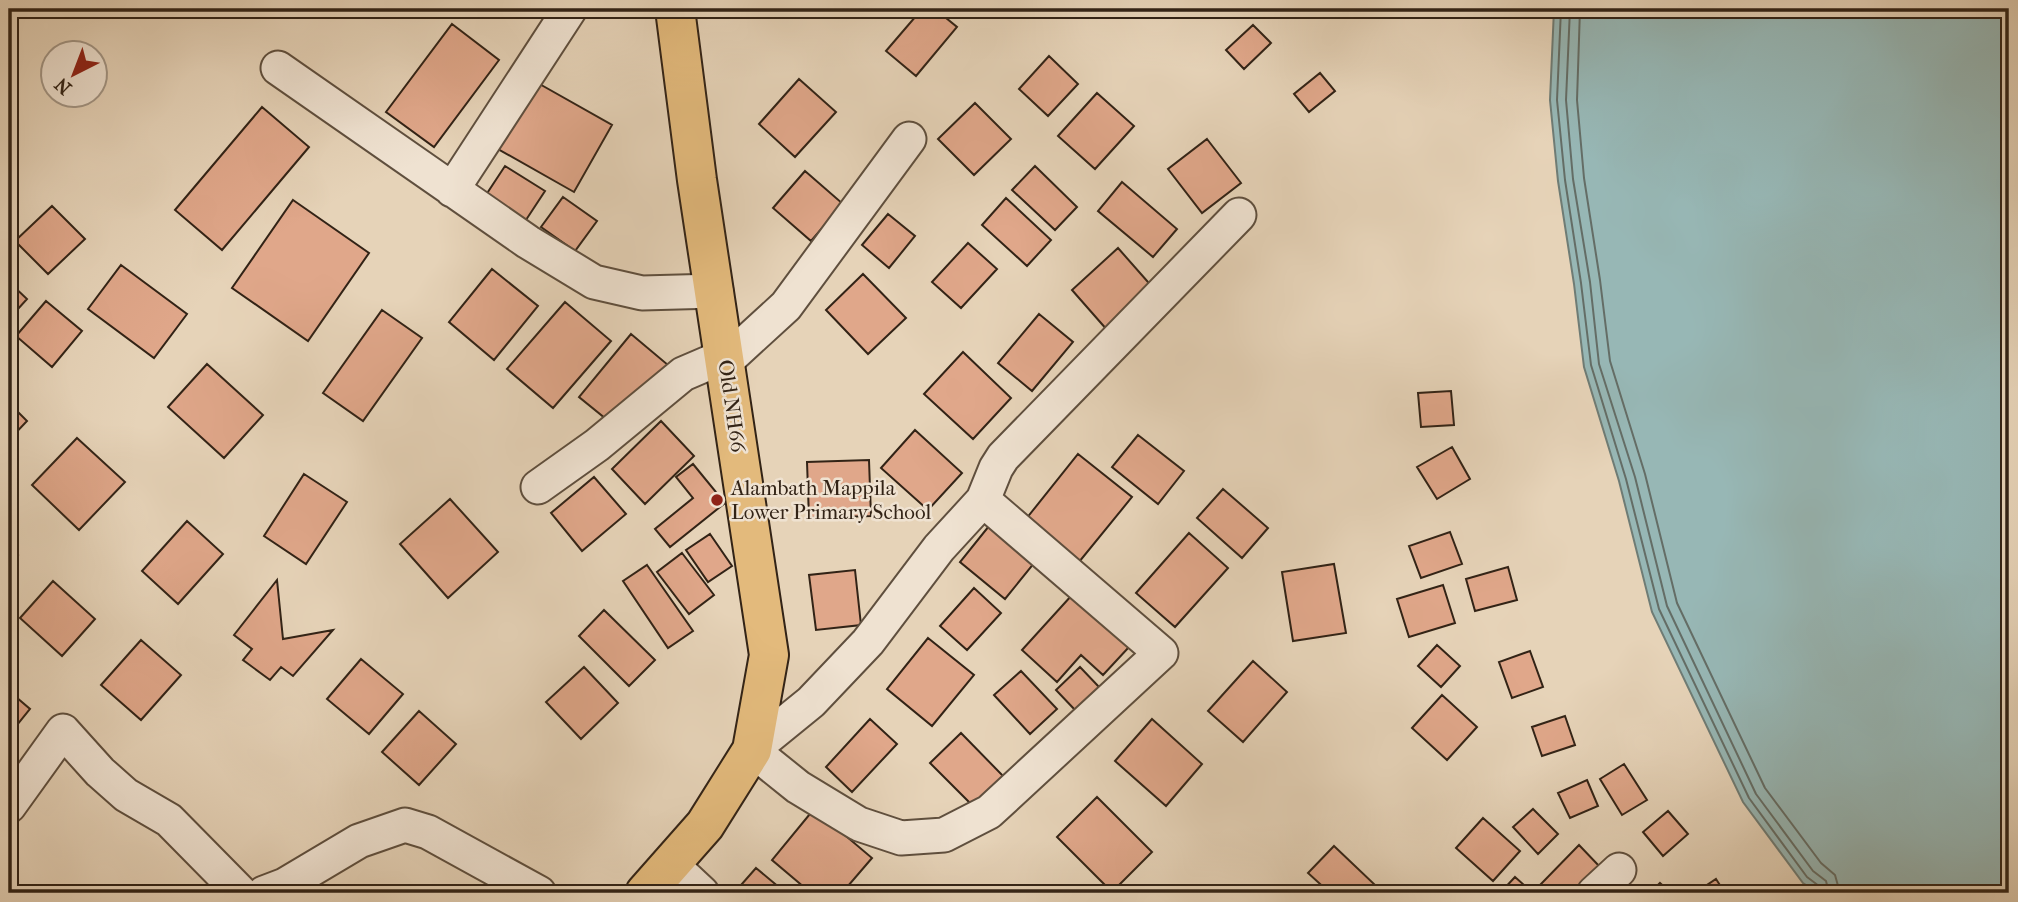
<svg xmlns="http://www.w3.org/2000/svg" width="2018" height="902" font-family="'IM FELL French Canon',serif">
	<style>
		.water { fill: #97b7b5; stroke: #6f7c75; stroke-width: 2 }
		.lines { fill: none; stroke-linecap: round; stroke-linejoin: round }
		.shore { stroke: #646d66; stroke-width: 2 }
		.building { fill: #e0a78a; stroke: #322316; stroke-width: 2 }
		.street-casing { stroke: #5f4f3e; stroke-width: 37 }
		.primary-casing { stroke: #322316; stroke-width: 42 }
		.street { stroke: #efe2d1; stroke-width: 33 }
		.primary { stroke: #e3ba7c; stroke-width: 38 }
		.poi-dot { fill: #8f2418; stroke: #efe2d1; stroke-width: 2.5 }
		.labels { text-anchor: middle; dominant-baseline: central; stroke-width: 5; stroke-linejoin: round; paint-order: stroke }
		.street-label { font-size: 21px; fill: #322316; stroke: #efe2d1 }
		.poi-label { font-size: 21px; fill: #322316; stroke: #efe2d1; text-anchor: start }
	</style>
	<rect width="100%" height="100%" fill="#e6d3b8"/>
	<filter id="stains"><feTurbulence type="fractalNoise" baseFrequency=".00286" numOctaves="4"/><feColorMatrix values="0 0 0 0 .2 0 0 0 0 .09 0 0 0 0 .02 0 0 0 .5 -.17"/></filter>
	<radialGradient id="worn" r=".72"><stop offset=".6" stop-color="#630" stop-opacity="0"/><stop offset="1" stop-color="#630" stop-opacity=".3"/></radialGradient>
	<path class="water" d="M1554,9H2009V893H1818L1803,883L1743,802L1652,612L1619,481L1584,367L1574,284L1558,181L1550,100Z"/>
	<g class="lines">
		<path class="shore" d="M1561,9L1557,100L1565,180L1581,283L1591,365L1626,479L1659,609L1749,798L1807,877L1819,886L1820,893
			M1570,9L1566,100L1573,179L1590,282L1599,364L1635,477L1667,606L1756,794L1813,871L1826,881L1829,893
			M1580,9L1577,100L1584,178L1600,280L1610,361L1645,474L1677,603L1765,788L1821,863L1835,875L1840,893"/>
	</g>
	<path class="building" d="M53,9H70L63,17Z
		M922,9H935L957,27L916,76L886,51Z
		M452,24L499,60L434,147L386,112Z
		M1253,25L1271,43L1244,69L1226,50Z
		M1049,56L1078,84L1048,116L1019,89Z
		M1320,73L1335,91L1309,112L1294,94Z
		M799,79L836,112L795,157L759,124Z
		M536,82L612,125L574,192L498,149Z
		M1097,93L1134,126L1095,169L1058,136Z
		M975,103L1011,139L974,175L938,139Z
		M262,107L309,147L222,250L175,210Z
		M1207,139L1241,183L1202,213L1168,169Z
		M505,166L545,191L522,226L482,201Z
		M1035,166L1077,207L1055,230L1012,190Z
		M805,171L843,204L811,241L773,208Z
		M1122,182L1177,229L1153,257L1098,211Z
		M563,197L597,221L575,251L541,227Z
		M1006,198L1051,240L1027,266L982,225Z
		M293,200L369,253L308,341L232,288Z
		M52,206L85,239L48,274L15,241Z
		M888,214L915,236L889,268L862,245Z
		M968,243L997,269L961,308L932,282Z
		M1118,248L1155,290L1108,331L1072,290Z
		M121,265L187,314L154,358L88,309Z
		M492,269L538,306L494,360L449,322Z
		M863,274L906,318L868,354L826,310Z
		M9,282L27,299L9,319Z
		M46,301L82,331L52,367L16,336Z
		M565,302L611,341L553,408L507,369Z
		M382,310L422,338L363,421L323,393Z
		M1039,314L1073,342L1032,391L998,363Z
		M631,334L668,365L616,427L579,397Z
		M963,352L1011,398L973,439L924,394Z
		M207,364L263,415L224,458L168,407Z
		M1451,391L1454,425L1421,427L1418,393Z
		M9,403L27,421L9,440Z
		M661,421L694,456L645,504L612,469Z
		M915,430L962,473L928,510L881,468Z
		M1138,435L1184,471L1158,504L1112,467Z
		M77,438L125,482L79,530L32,485Z
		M1452,447L1470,479L1437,499L1417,467Z
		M1078,454L1132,497L1079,562L1026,519Z
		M869,460L871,516L809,518L807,462Z
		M693,464L725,503L670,547L655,529L693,498L676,477Z
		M304,474L347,502L306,564L264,536Z
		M594,477L626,514L582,551L551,513Z
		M1223,489L1268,528L1242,558L1197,518Z
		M450,499L498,552L448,598L400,544Z
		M187,521L223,554L178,604L142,571Z
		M989,526L1035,562L1005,599L960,562Z
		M1450,532L1462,564L1421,578L1409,546Z
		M1189,533L1228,568L1175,627L1136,593Z
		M710,534L732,566L708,582L686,550Z
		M9,547L18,555L9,566Z
		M682,553L714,595L689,614L657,572Z
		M1334,564L1346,633L1293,641L1282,572Z
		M647,565L693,631L668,648L623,581Z
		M1508,567L1517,600L1475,611L1466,579Z
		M855,570L861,625L816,630L809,575Z
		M277,580L283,639L333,630L293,676L281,667L270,680L243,660L252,649L234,635Z
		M53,581L95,619L62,656L20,618Z
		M1443,585L1455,623L1409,637L1397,599Z
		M974,588L1001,613L967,650L940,626Z
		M1072,595L1129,647L1103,675L1081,655L1057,682L1022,650Z
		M604,610L655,660L629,686L579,636Z
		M928,638L974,675L932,726L887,689Z
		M141,640L181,675L141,720L101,685Z
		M1437,645L1460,666L1441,687L1418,666Z
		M1530,651L1543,687L1512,698L1499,662Z
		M361,659L403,694L369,734L327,699Z
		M1253,661L1287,692L1243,742L1208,711Z
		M584,667L618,703L581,739L546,702Z
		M1080,667L1100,688L1076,711L1056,690Z
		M1021,671L1057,709L1030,734L994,695Z
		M9,691L30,709L9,735Z
		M1442,695L1477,727L1447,760L1412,728Z
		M419,711L456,744L419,785L382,752Z
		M1565,716L1575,745L1542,756L1532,727Z
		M870,719L897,744L852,792L826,767Z
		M1152,719L1202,764L1166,806L1115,761Z
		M961,733L1005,778L975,808L930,763Z
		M1624,764L1647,800L1622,815L1600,779Z
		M1587,780L1598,806L1570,818L1558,793Z
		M1097,797L1152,852L1112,892L1057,837Z
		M814,809L872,858L842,893H811L772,860Z
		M1533,809L1558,834L1538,854L1513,827Z
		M1668,811L1688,834L1663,856L1643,832Z
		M1483,818L1520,851L1493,881L1456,848Z
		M1579,845L1601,868L1576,893H1548L1540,885Z
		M1334,846L1374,884L1366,893H1330L1308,873Z
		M756,868L786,893H734Z
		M1515,877L1533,893H1500Z
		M1716,879L1725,893H1695Z
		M1660,883L1671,893H1650Z"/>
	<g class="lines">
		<defs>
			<path id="street" d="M278,68L528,242L594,282L642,293L716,291
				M452,190L570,9
				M726,361L786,306L909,139
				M538,487L597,445L683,374L725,356
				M983,500L1161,653L989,812L944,835L901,838L859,824L798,787L752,750L811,702L868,642L939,548L983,500L996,468L1003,457L1239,215
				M9,806L63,731L100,772L126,795L169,820L241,893
				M672,865L702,893
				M264,893L285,885L359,841L405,825L428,832L539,893
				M1594,893L1619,870"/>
			<path id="primary" d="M645,893L705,825L752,750L769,655L697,180L675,9"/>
		</defs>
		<use href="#street" class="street-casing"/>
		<use href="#primary" class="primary-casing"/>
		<use href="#street" class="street"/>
		<use href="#primary" class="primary"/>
	</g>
	<circle class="poi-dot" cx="717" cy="500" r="7"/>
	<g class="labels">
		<g class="street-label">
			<text transform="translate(732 406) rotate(82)">Old NH66</text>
		</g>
		<g class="poi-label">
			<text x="731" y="488">Alambath Mappila<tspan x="731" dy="24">Lower Primary School</tspan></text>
		</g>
	</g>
	<rect width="2018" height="902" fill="none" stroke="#e6d3b8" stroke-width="35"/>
	<rect x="10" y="10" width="1997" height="881" fill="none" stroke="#322316" stroke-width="3.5"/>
	<rect x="18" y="18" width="1983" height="867" fill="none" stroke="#322316" stroke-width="2"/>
	<g transform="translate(74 74) rotate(222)"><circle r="33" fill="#efe2d1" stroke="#a39686" stroke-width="2"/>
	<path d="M0-5L12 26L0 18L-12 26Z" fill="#8f2418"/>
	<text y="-10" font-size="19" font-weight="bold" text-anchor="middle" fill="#322316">N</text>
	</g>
	<rect width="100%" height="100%" filter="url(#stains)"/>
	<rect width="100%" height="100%" fill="url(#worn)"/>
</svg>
